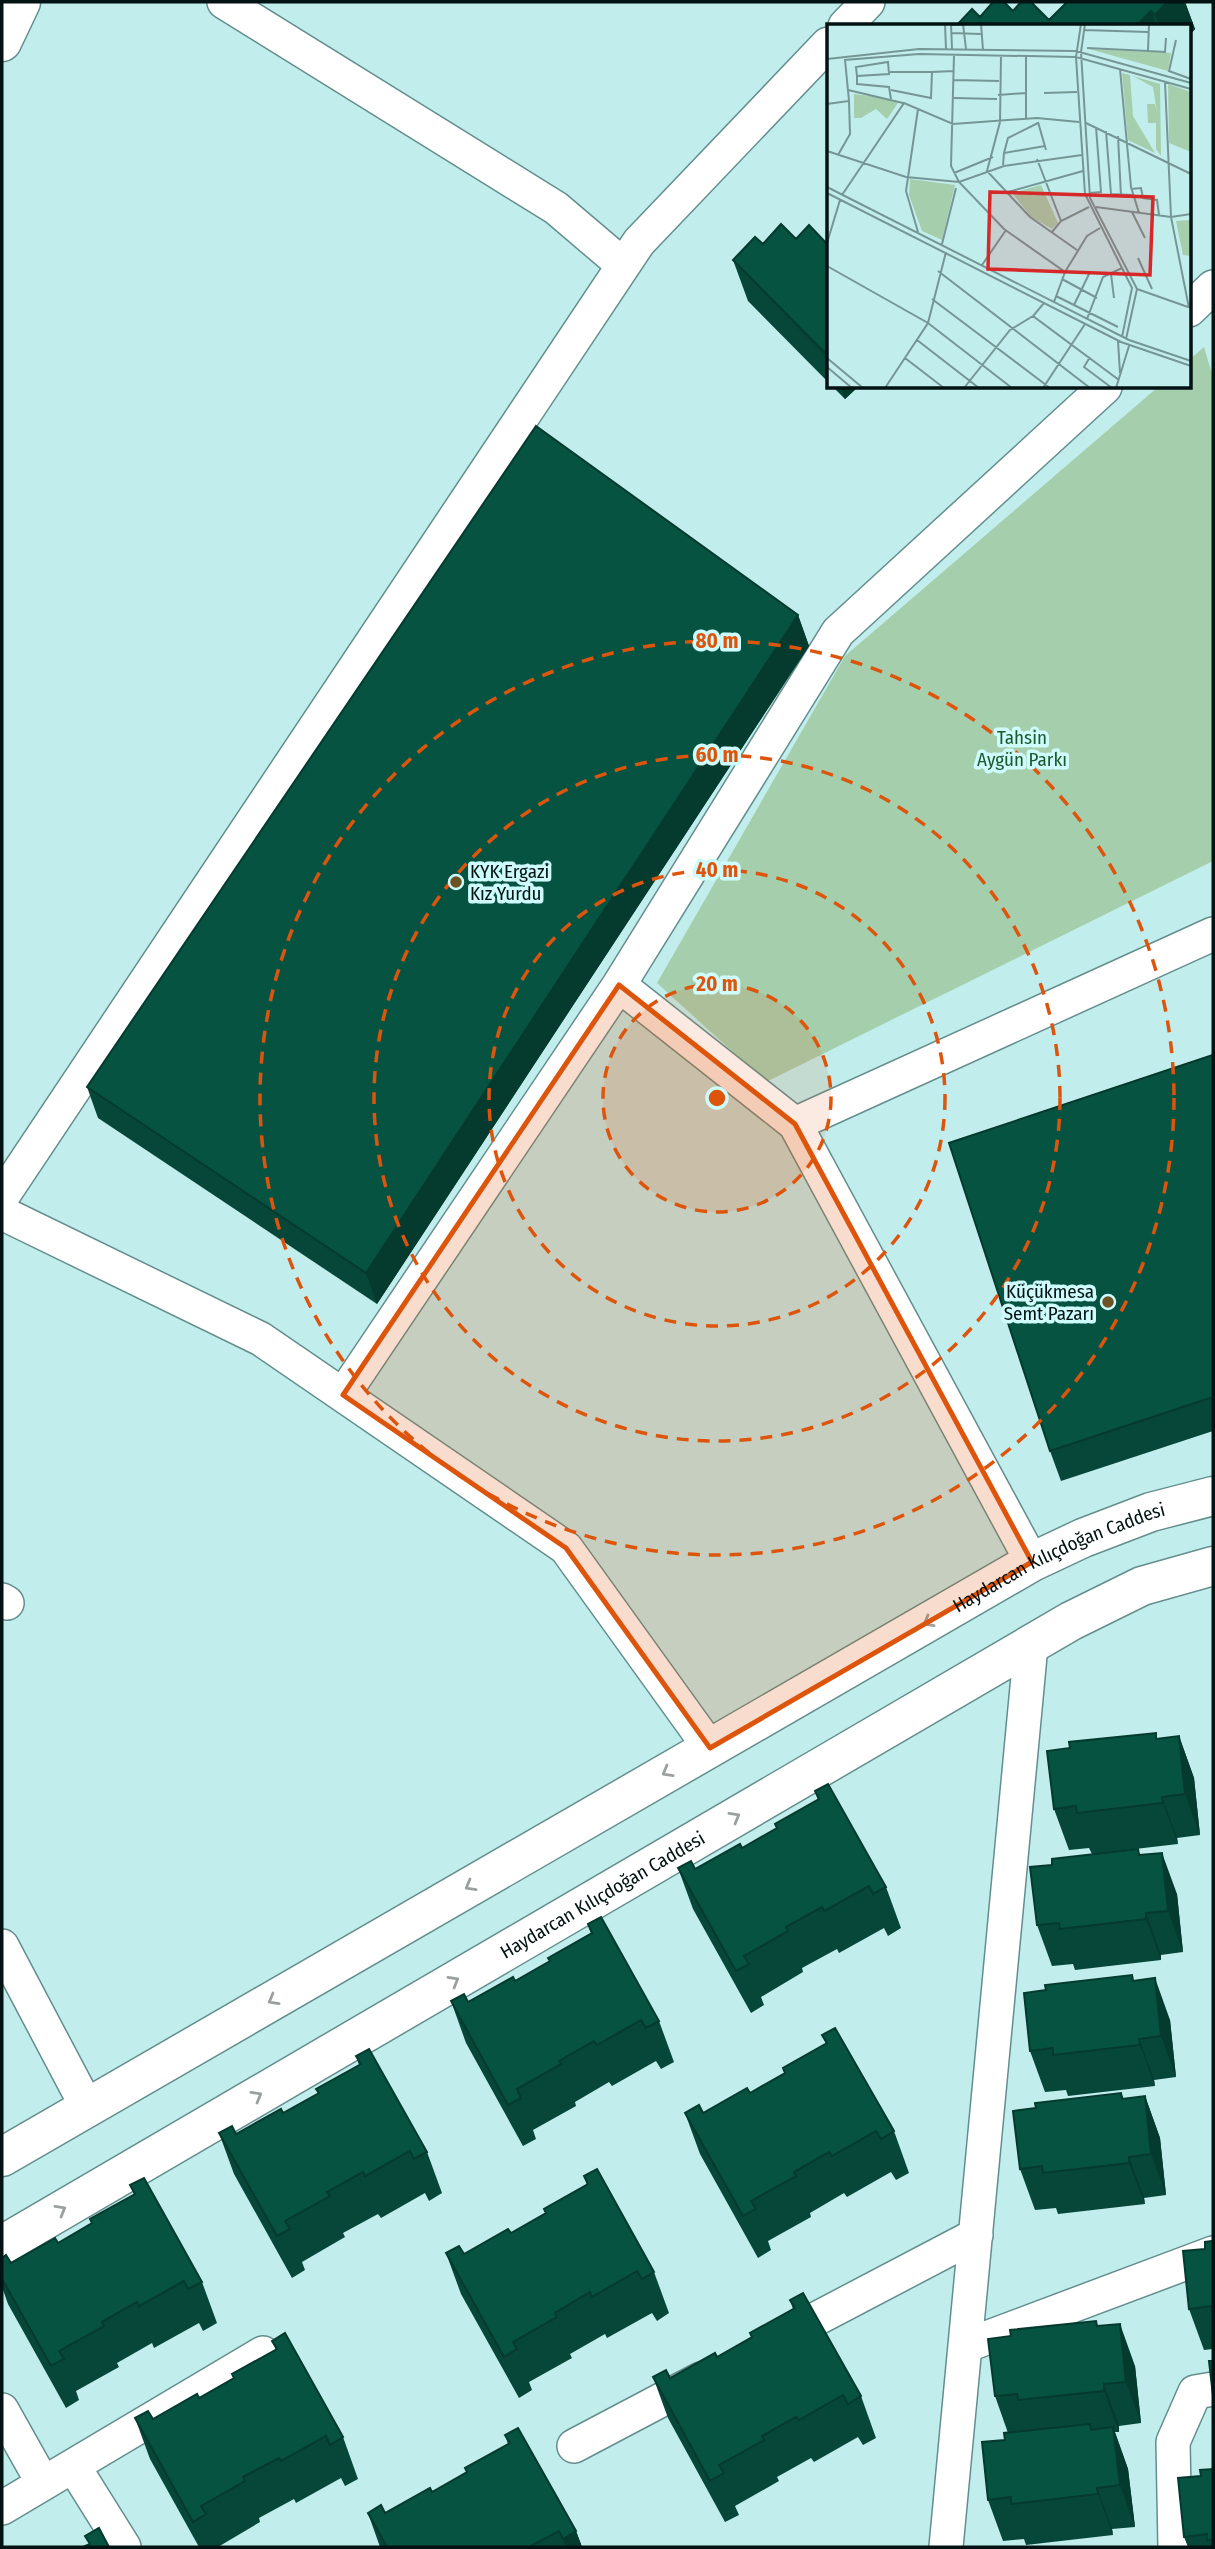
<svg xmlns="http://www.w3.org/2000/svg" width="1215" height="2549" font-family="'Fira Sans Condensed',sans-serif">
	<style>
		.green { fill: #a5ceac }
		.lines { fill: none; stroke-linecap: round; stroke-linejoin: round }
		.street-casing { stroke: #648e8d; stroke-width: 36 }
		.secondary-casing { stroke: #648e8d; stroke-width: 41 }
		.primary-casing { stroke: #648e8d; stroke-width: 41 }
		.street { stroke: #fff; stroke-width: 33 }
		.secondary { stroke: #fff; stroke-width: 38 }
		.primary { stroke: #fff; stroke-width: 38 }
		.wall { fill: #064739 }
		.shaded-wall { fill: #053a2e }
		.building { fill: #075342; stroke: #053a2e; stroke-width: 2 }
		.oneway { stroke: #9aa0a0 }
		.marked { fill: #dd550c; fill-opacity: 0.2; stroke: #dd550c; stroke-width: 5; stroke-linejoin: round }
		.ring { fill: none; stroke: #dd550c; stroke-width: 3.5; stroke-dasharray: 12 9 }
		.poi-dot { fill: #6d5324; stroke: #cefbfb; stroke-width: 2.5 }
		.labels { text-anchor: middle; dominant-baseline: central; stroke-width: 7; stroke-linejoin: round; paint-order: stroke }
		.park-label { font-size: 19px; fill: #1a592b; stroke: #cefbfb }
		.poi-label { font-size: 19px; fill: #031212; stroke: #cefbfb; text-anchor: start }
		.street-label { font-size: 19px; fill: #031212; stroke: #cefbfb }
		.inset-road { fill: none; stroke: #759695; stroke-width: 2 }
		.view { fill: #d62828; fill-opacity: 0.15; stroke: #d62828; stroke-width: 3.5 }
		.inset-edge { fill: none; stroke: #031212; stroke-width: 3.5 }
		.centre { fill: #dd550c; stroke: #cefbfb; stroke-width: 3.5 }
		.ring-label { font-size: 21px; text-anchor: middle; font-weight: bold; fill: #dd550c; stroke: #cefbfb; stroke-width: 7; stroke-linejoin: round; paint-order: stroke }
	</style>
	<rect width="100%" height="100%" fill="#c1eeed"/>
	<path class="green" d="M1204,347L1213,377V861L766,1082L657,983L845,656L1158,387H1189V360Z"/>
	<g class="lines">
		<defs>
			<path id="street" d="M224,2L556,208L623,265
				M845,26L868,2
				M1189,310L1213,287
				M619,985L795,1124L1032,1562
				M795,1124L1213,934
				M2,1197L639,242L828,44
				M2,1213L261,1339L566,1548L710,1748
				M343,1395L619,985L838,632L1105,387
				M2,1600L7,1603
				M2,1946L87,2107
				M776,2340L976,2235
				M965,2346L1213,2253
				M2,2410L43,2483
				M574,2446L701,2379
				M74,2467L124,2547
				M2,2508L263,2353
				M946,2547L1031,1645
				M1175,2547L1173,2442L1195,2392L1213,2389"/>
			<g id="secondary">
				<path id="s1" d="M2,2157L1032,1562L1083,1538L1151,1512L1213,1496"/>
				<path id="s2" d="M2,2245L1071,1621L1142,1586L1213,1566"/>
			</g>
			<path id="primary" d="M2,42L21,2"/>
		</defs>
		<use href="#street" class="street-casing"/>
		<use href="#secondary" class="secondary-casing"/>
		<use href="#primary" class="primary-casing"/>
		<use href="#street" class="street"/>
		<use href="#secondary" class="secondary"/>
		<use href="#primary" class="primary"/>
	</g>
	<path class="wall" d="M1064,2H1185L1195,29L1189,36V26H956L980,17L1013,11L1049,20L1065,5Z
		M796,239L828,245V382L748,301L733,260L763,244Z
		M833,387H858L845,399Z
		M798,615L809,646L377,1304L98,1118L87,1087Z
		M1213,1055V1431L1061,1481L1050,1451Z
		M1179,1736L1194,1778L1200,1835L1177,1838L1178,1844L1092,1854L1089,1848L1069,1850L1054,1809L1158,1739Z
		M815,1791L886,1887L901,1928L888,1936L884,1928L839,1953L837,1949L802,1968L803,1972L761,1997L764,2005L751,2013L693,1909L678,1868L695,1869L742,1848L777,1828L775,1824L818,1800Z
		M1138,1849L1140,1855L1177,1894L1183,1952L1161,1955V1960L1075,1970L1073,1964L1052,1966L1037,1925L1052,1865Z
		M588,1924L659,2021L674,2062L661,2069L656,2061L612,2086L609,2082L575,2102L576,2106L533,2130L536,2139L523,2146L466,2043L451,2001L468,2002L515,1981L550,1962L548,1958L591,1933Z
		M1134,1981L1170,2020L1176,2077L1154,2080L1155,2086L1068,2096L1066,2090L1045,2092L1030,2051L1046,1990Z
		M822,2035L894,2131L909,2173L896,2180L891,2172L847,2197L844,2193L810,2213L811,2217L768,2241L771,2250L758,2258L700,2154L685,2113H703L750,2093L785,2073L826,2044Z
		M356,2056L427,2152L442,2193L429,2201L425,2193L381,2218L378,2214L343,2233L345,2237L302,2262L305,2270L292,2278L234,2174L219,2133L236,2134L283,2113L318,2094L316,2089L359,2065Z
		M1121,2093L1124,2099L1145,2096L1160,2138L1166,2195L1144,2198L1145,2204L1058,2214L1056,2208L1035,2210L1020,2169L1036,2108Z
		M584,2176L654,2272L669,2313L657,2321L652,2313L607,2338L605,2334L570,2354L572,2358L529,2382L532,2390L519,2398L461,2294L446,2253L464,2254L511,2233L545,2214L587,2185Z
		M130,2185L202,2282L217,2323L203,2331L199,2323L154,2348L152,2343L117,2363L119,2367L76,2391L79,2400L66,2408L8,2304L2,2287V2258L11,2263L58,2243L92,2223L134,2194Z
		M1213,2241V2349L1204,2350L1189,2309L1205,2249Z
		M790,2300L861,2396L876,2438L863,2445L858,2437L814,2462L811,2458L777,2477L779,2481L735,2506L739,2515L725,2522L668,2418L653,2377L670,2378L717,2357L752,2337L750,2333L793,2309Z
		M1098,2326L1135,2366L1141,2423L1119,2426V2432H1115L1128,2469L1135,2527L1112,2529L1113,2535L1026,2545L1024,2539L1003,2541L988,2500L1005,2440L1008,2433L995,2396Z
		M272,2341L343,2437L358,2479L345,2486L341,2478L296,2503L294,2499L259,2518L260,2522L218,2547H199L150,2459L135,2418L153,2419L199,2398L234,2378L232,2374L276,2350Z
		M505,2435L576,2531L582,2547H380L368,2513H385L432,2492L467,2473L508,2444Z
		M1213,2469V2547H1188L1184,2537L1201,2476Z"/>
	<path class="shaded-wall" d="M1167,2H1185L1195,29L1189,36V26H1160L1155,15Z
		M1151,11L1157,26H1136Z
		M840,387H858L845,399Z
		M798,615L809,646L377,1304L366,1273Z
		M1179,1736L1194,1778L1200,1835L1185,1794Z
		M1162,1797L1177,1838L1178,1844L1163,1803Z
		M1162,1853L1177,1894L1183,1952L1168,1911Z
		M1146,1913L1161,1955V1960L1146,1919Z
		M1155,1978L1170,2020L1176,2077L1161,2036Z
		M1139,2039L1154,2080L1155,2086L1140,2045Z
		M1145,2096L1160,2138L1166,2195L1151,2154Z
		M1129,2157L1144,2198L1145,2204L1129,2163Z
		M1120,2324L1135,2366L1141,2423L1126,2382Z
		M1104,2384L1119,2426V2432L1104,2391Z
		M1113,2427L1128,2469L1135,2527L1120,2485Z
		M1097,2488L1112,2529L1113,2535L1098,2494Z
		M576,2531L582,2547H566L563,2539Z"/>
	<path class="building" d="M993,2H1004L1013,11L1021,2H1031L1049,20L1067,2H1167L1155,15L1151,11L1136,26H956L972,9L980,17Z
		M781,224L796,239L809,225L828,245V356L733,260L755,237L763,244Z
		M536,426L798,615L366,1273L87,1087Z
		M1213,1055V1397L1050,1451L949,1143Z
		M1156,1733V1739L1179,1736L1185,1794L1162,1797L1163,1803L1077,1813L1076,1806L1054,1809L1047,1751L1070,1748L1069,1742Z
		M828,1784L886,1887L873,1894L869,1886L824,1911L822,1907L786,1927L788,1931L744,1956L749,1964L736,1971L678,1868L691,1861L695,1869L740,1844L742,1848L777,1828L775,1824L819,1799L815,1791Z
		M1138,1849L1139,1855L1162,1853L1168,1911L1146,1913V1919L1060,1929L1059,1923L1037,1925L1030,1867L1052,1865V1859Z
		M601,1917L659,2021L646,2028L641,2020L597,2045L594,2041L559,2061L561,2064L517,2089L521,2098L508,2105L451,2001L464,1994L468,2002L513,1977L515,1981L550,1961L548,1958L592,1933L588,1924Z
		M1132,1975L1133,1981L1155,1978L1161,2036L1139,2039L1140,2045L1053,2055V2048L1030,2051L1024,1993L1046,1990L1045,1985Z
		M835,2028L894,2131L881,2139L876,2131L832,2156L829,2152L794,2172L796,2176L751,2201L756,2209L743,2216L685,2113L699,2105L703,2113L747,2088L750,2093L785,2073L783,2068L827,2043L822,2035Z
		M369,2049L427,2152L414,2159L410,2151L365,2176L363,2172L327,2192L330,2196L285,2221L290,2229L277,2236L219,2133L232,2126L236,2134L281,2109L283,2113L319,2093L316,2089L361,2064L356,2056Z
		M1121,2093L1122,2099L1145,2096L1151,2154L1129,2157V2163L1043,2173L1042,2166L1020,2169L1013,2111L1036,2108L1035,2103Z
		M597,2169L654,2272L642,2279L637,2271L592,2297L590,2292L555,2313L557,2317L513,2342L517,2349L504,2357L446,2253L459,2246L464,2254L508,2229L511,2233L546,2213L544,2209L588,2184L584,2176Z
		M144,2178L202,2282L188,2289L184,2281L139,2306L137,2302L102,2322L104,2326L59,2351L64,2359L51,2366L2,2279V2258L6,2255L11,2263L55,2238L58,2243L92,2223L90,2219L135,2194L130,2185Z
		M1213,2241V2312H1212L1211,2306L1189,2309L1183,2251L1205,2249V2242Z
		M803,2293L861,2396L848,2404L843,2395L799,2420L796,2417L762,2436L764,2440L719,2465L724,2473L710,2481L653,2377L666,2370L670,2378L715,2353L717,2357L752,2337L750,2333L795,2308L790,2300Z
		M1096,2321L1097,2326L1120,2324L1126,2382L1104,2384V2391L1018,2400L1017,2394L995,2396L988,2339L1011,2336L1010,2330Z
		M285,2333L343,2437L330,2445L326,2436L281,2461L279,2458L243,2477L245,2481L201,2506L206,2514L193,2522L135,2418L148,2411L153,2419L197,2394L199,2398L234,2378L232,2374L277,2349L272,2341Z
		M1209,2361H1213V2396Z
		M1090,2424L1091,2430L1113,2427L1120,2485L1097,2488L1098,2494L1011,2504V2497L988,2500L982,2442L1005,2440L1004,2433Z
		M518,2428L576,2531L563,2539L559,2531L529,2547H387L368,2513L381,2505L385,2513L430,2488L432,2492L467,2472L465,2468L510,2443L505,2435Z
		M1213,2469V2540H1207V2534L1184,2537L1178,2478L1201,2476L1200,2470Z
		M99,2528L109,2547H83L90,2544L85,2536Z"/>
	<defs><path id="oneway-chevron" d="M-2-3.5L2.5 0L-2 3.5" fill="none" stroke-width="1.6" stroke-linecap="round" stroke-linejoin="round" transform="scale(1.75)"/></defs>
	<g class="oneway">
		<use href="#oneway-chevron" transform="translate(928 1622) rotate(150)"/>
		<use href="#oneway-chevron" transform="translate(667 1772) rotate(150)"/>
		<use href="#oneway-chevron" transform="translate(735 1817) rotate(-30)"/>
		<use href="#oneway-chevron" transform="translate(470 1886) rotate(150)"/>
		<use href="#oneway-chevron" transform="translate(454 1981) rotate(-30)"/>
		<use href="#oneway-chevron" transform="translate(273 2000) rotate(150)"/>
		<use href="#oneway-chevron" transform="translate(257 2096) rotate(-30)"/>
		<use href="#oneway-chevron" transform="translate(61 2210) rotate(-30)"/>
	</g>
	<path class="marked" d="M619,985L795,1124L1032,1562L710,1748L566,1548L343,1395Z"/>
	<circle cx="717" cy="1098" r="114" fill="#dd550c" fill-opacity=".12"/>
	<g class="ring">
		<circle cx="717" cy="1098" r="114"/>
		<circle cx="717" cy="1098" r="228"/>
		<circle cx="717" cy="1098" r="343"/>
		<circle cx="717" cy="1098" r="457"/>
	</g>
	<g class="poi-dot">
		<circle cx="456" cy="882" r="7"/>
		<circle cx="1108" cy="1302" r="7"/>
	</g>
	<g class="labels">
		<g class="park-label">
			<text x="1022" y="737">Tahsin<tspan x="1022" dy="22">Aygün Parkı</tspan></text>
		</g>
		<g class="poi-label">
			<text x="470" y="871">KYK Ergazi<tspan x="470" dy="22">Kız Yurdu</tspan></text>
			<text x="1094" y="1291" text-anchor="end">Küçükmesa<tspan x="1094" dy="22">Semt Pazarı</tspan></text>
		</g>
		<g class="street-label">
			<text stroke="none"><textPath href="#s1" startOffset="1216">Haydarcan Kılıçdoğan Caddesi</textPath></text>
			<text stroke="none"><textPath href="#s2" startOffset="695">Haydarcan Kılıçdoğan Caddesi</textPath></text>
		</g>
	</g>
	<g transform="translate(827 24)">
		<rect width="364" height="364" fill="#c1eeed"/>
		<path d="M262,25L344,29L341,47ZM295,49L303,51L306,92L328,129L301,116ZM306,52L333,60L334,132L329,125V99H321L320,80H328L330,88L326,63ZM341,60L364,68V128L342,119ZM27,70L51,73L71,79L60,95L49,85L34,94H27ZM83,155L128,161L115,216L95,207L82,171ZM214,161L231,199L225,205L204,193L185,169ZM364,196V232L356,231L349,197Z" fill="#a5ceac"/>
		<path class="inset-road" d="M118,0L119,25M124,0L125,25M136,0L139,25M154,0L156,26M254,0L249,33L258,170L305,264L295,313M258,0L254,28L263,174L310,265L299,315M124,1L146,0M257,6L321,8M124,9L154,10M349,16L342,47L364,55M260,24L321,27L322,0M321,27L338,28L339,14M127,31L124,142L132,158L177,205L238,248L227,278M174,32L173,98L160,147L203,193L250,226M199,32V95M0,35L92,25L249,27L364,59M17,36L92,30L249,33L364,65M293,45L304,163L312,189M63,48H105M30,52L62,50L61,38L29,43L30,52V60L62,63L64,75M127,56L172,57M338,58L344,193L362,284M21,66L76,79M64,66L104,74L105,48L127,47M217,69L250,68M171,71L199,69M127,74L170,75M0,80L22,77L18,36M211,98L219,126M259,99L364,150M279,107L284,170L306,171M291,112L294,172M0,127L79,153L132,158L177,142L255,131M177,129L181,114L211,99M11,131L23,110L22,77M210,135L234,197M176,141L177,129L218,122M127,149L166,133M0,163L302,316L364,337M304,165L314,164L316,174L330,176L332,191M181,168L256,147M0,169L294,318L364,342M263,169L274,168L269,103M15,171L77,79L126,100L210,94L252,98M269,183L344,193L364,190M305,188L318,214M91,208L79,167L91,85M225,208L234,197L262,183M0,219L13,176M115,220L129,164M311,234L325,265M155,241L179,206M0,242L101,299L185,364M111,247L263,364M238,248L260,212L273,204M284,250L287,274M235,255L270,274M310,265L361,283M229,272L291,303M105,275L223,364M217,279L206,292L292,356M247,281L263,248M260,295L276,253L295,244M90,316L152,364M291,317L293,349M263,333L257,343L285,364M0,334L36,364M78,334L117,364M0,343L25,364M58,364L101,299L119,228M137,364L183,306L206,292M216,364L258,300M289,364L302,322"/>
		<path class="view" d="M163,168L326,173L323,251L161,245Z"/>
		<rect width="364" height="364" class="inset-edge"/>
	</g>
	<circle cx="717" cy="1098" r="10" class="centre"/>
	<g class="ring-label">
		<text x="717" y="648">80 m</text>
		<text x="717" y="762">60 m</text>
		<text x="717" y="877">40 m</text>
		<text x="717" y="991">20 m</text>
	</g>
	<rect width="1215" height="2549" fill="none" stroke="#031212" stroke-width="7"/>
</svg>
